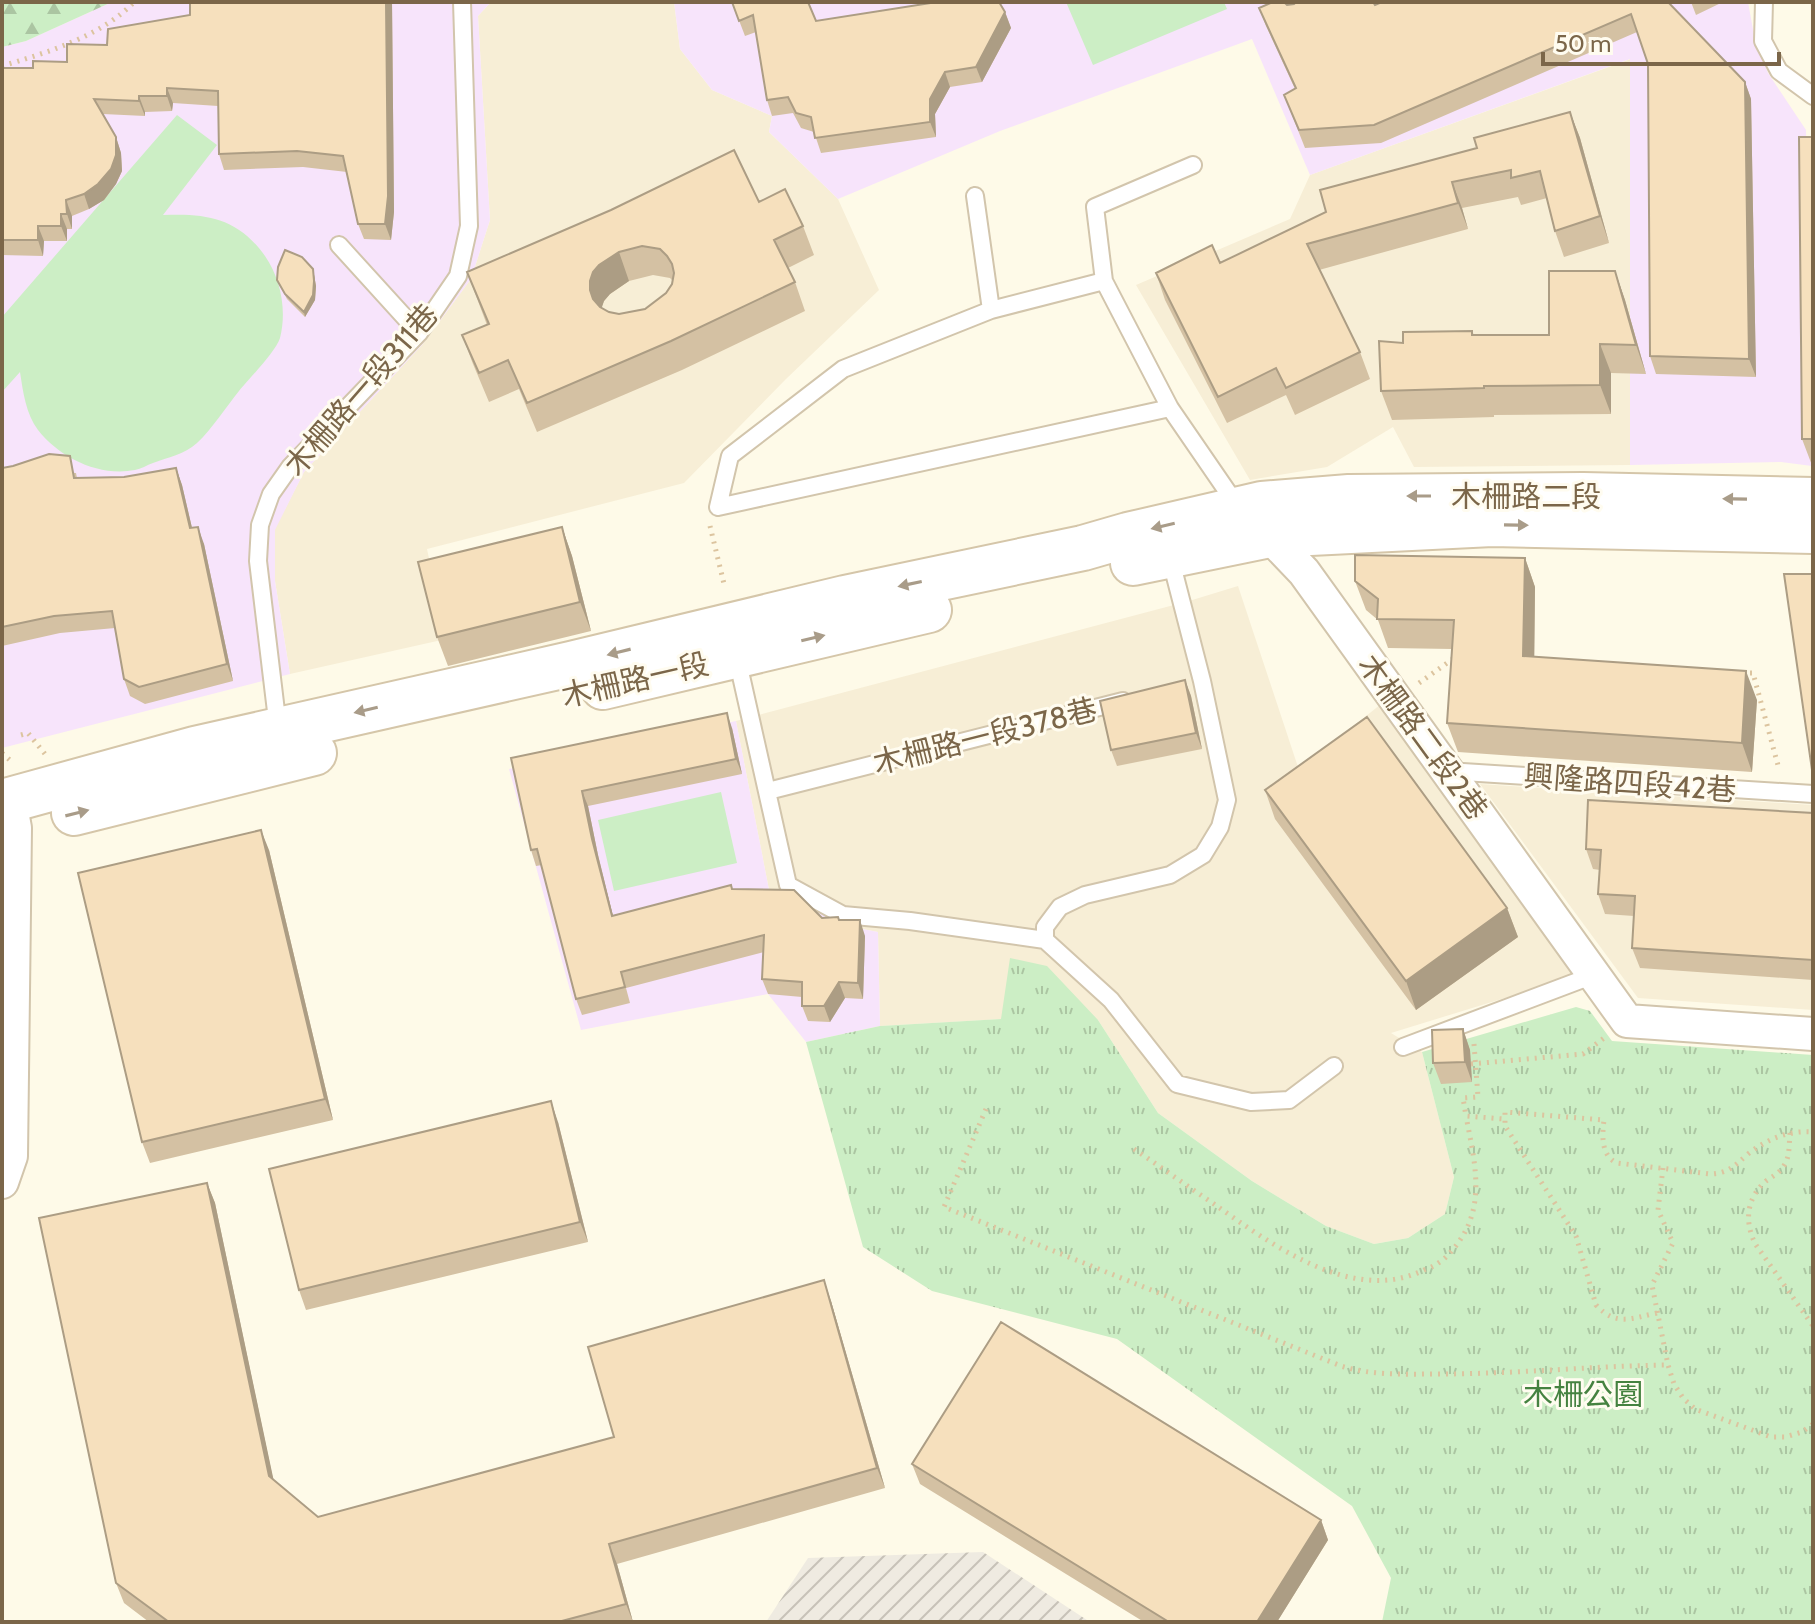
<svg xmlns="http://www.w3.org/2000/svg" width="1815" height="1624" font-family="Cabin,'Noto Sans TC',sans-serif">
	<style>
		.residential { fill: #f7eed6 }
		.industrial { fill: url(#industrial-furrows) }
		.education { fill: #f7e4fb }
		.grass { fill: #cceec5 }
		.forest { fill: url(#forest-firs) }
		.park { fill: url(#park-tufts) }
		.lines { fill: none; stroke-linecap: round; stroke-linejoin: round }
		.service-casing { stroke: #d2c5ac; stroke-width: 20 }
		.minor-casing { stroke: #d2c5ac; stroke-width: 36 }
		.secondary-casing { stroke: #d5c6a9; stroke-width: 48 }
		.path { stroke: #dcc49f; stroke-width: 5; stroke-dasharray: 2 6; stroke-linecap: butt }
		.service { stroke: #fff; stroke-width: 16 }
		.minor { stroke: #fff; stroke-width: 32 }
		.secondary { stroke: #fff; stroke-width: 44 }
		.wall { fill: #d4c1a3; fill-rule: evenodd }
		.shaded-wall { fill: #ac9d84 }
		.building { fill: #f6e0bd; stroke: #ac9d84; stroke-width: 2; fill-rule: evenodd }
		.oneway { fill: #a99c89 }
		.labels { text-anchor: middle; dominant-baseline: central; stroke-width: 6; stroke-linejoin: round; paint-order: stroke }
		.street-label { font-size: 30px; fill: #7b6649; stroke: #fffcf0 }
		.park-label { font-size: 30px; fill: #458240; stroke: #fffcf0 }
	</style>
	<defs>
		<pattern id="industrial-furrows" width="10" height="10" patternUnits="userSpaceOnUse" patternTransform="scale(2)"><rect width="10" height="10" fill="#efebe1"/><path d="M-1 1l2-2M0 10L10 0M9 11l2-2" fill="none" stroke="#c7c2b8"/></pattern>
		<pattern id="forest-firs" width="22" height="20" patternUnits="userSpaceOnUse" patternTransform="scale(2)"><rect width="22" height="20" fill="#cceec5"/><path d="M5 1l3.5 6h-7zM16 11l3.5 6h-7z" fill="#abc5a2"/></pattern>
		<pattern id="park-tufts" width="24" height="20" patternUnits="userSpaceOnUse" patternTransform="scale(2)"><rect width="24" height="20" fill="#cceec5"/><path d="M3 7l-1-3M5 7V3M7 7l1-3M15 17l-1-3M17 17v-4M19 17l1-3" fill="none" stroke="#abc5a2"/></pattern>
	</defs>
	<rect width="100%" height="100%" fill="#fefae8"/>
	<path class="residential" d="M491,2H674L680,49L712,90L772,116L769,132L838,199L879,290L786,379L684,483L427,549L446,639L290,674L275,581L274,530L304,472L422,345L471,279L490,220L478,16Z
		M1631,59L1630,465L1414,467L1393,427L1327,467L1250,480L1136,285L1290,219L1310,175Z
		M1238,586L1299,770L1386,700L1576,976L1391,1033L1422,1052L1454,1177L1445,1214L1408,1238L1374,1244L1326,1226L1252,1181L1158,1113L1098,1020L1002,1019L880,1026L878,932L837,924L772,905L736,721L1189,601Z
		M1480,784L1813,805V1010L1638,998Z"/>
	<path class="industrial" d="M983,1552L1090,1622H766L808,1558Z"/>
	<path class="education" d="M112,2H491L478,16L490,220L471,279L422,345L304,472L275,530V581L290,674L2,748V47L26,41Z
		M674,2H1748L1754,35L1768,73L1806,130L1812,466L1781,462L1630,465V59L1310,175L1252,39L1000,131L838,199L769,132L772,116L712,90L680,49Z
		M736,721L772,905L799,899L837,924L878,932L880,1026L806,1042L768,994L581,1030L509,769Z"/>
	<path class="grass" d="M1066,2H1224L1227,9L1093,65Z
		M177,115L217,145L163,215C207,213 238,218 265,256C281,279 287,311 280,338C276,351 249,379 239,391C226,407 212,429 197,443C184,455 168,457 153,463C147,465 141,469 135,470C99,477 60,458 38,430C26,414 23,392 20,372L2,392V317Z
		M721,792L737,863L614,891L598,820Z"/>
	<path class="forest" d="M2,2H112L26,41L2,47Z"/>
	<path class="park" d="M1010,958L1047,966L1098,1020L1158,1113L1252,1181L1326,1226L1374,1244L1408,1238L1445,1214L1454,1177L1422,1052L1576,1007L1590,1011L1612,1041L1813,1055V1622H1382L1391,1578L1352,1506L1117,1339L932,1291L863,1247L806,1042L880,1026L1001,1019Z"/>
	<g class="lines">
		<defs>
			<path id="service" d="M1764,2L1763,41L1779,71L1813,96
				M1193,165L1095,207L1104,281L1170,408L1238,507
				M975,196L991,310
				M339,245L419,333
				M1104,281L991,310L843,369L730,456L718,507L1170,408
				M737,658L788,885L843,915L910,921L1045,940L1111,1000L1177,1084L1251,1102L1289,1100L1334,1066
				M278,728L258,561L260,525L271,494L290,467L419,333L458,276L469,226L462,2
				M1447,771L1813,794
				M768,791L1123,701
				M1045,940V927L1060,907L1085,895L1170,875L1203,855L1220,827L1227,800L1202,681L1170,557
				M1403,1047L1594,975"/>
			<path id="minor" d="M1260,526L1304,572L1627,1021L1813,1034
				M2,1182L11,1156L15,828L10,801"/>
			<path id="secondary" d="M1133,563L1270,535L1492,524L1813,531
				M603,687L929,610
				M2,802L195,749L571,664L845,598L1083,548L1128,535L1262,504L1349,497L1583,495L1813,500
				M74,813L314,753"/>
		</defs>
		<use href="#service" class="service-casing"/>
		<use href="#minor" class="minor-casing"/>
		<use href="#secondary" class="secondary-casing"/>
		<path class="path" d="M2,66C46,53 102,36 134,2
			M710,526L725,588
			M1742,673H1753L1779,769
			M1419,683L1457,656
			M21,735L28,733L45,754
			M2,753L12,762
			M1474,1044L1478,1097L1463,1098L1466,1116L1504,1119
			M1471,1064L1583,1054L1604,1038
			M986,1109L944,1207L1341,1366C1373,1376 1406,1374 1439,1374C1516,1374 1591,1366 1668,1365
			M1790,1133C1789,1143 1790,1155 1785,1164C1780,1173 1773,1176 1766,1181C1746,1198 1744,1223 1756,1245L1813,1326
			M1134,1149C1161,1167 1187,1186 1214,1204C1271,1244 1352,1305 1424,1270C1432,1267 1438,1264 1445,1258C1489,1215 1476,1169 1466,1116
			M1663,1168L1658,1210L1673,1243L1652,1285L1668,1365L1674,1384L1683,1398L1695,1409L1771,1437H1785L1802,1432L1813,1424
			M1657,1313C1632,1318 1616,1327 1596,1305L1576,1236L1505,1126V1112L1604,1120C1602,1136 1601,1156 1617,1163L1710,1174C1729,1173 1734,1166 1748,1154C1767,1139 1789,1130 1813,1132"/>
		<use href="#service" class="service"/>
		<use href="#minor" class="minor"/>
		<use href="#secondary" class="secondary"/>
	</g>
	<path class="wall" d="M392,2L394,212L391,240L364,239L358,224L347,172L303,167L224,170L219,154L218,106L173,103L172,111L145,112V116L103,114L116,137L121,153L122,171L116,184L104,200L89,209L72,216V229H67V241H44L43,256L2,255V68H33L67,62L107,45Z
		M732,2L816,21L1005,12L1011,28L982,82L950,87L935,114L936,137L821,153L814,132L801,128L793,113L772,116L767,100L756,32L745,36Z
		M1668,2L1745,82L1751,99L1756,377L1656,374L1650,356L1648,64L1637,32L1381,143L1305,148L1284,95L1295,89L1266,26L1259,8L1287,5Z
		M1691,2H1723L1696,15Z
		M1570,112L1580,138L1609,243L1564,257L1555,231L1547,198L1521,205L1518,197L1462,208L1468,229L1319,270L1360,352L1370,379L1295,415L1286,395L1227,423L1165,300L1156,273L1220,263L1477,148Z
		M1813,137V468L1802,439Z
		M759,202L803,226L814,255L788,268L795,282L805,311L682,370L537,432L519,389L489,402L473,364L462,335L487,325L467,272ZM653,275L670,278L672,280V284L666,293L645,309L619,314L609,312L601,308L604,301L610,294L629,281Z
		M313,269L316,286L315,300L305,317L287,299L277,280Z
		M1615,271L1625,300L1646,374L1611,373V414L1494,415V417L1392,420L1381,391L1472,331L1474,335H1549Z
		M2,468L76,473L77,478L124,477L176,468L182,485L192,528L204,544L233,681L145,704L130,696L124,679L115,628L60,633L2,646Z
		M562,527L572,556L591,631L448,666L437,637Z
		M1525,558L1535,587L1534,657L1757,700L1752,772L1458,752L1447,723L1452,649L1388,648L1378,620L1366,610L1355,581Z
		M1185,680L1191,696L1202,749L1117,766L1111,750Z
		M732,728L742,774L588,806L598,855L613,916L733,889L822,918L839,920L865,936L863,999L845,998L830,1022L808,1021L802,1006V997L768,994L762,979L764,952L626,988L630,1003L582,1015L576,999L542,865L536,866L531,850L511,758Z
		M1265,790L1507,908L1518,937L1416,1010L1275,819Z
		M1813,813V980L1640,968L1632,948L1634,916L1605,914L1598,894L1600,870L1593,869L1586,849Z
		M269,850L333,1120L150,1163L142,1142Z
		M1463,1029L1470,1050L1472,1082L1441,1084L1433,1063Z
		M558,1122L588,1242L306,1310L299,1290Z
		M207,1183L215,1203L273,1479L318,1517L614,1437L831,1301L885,1488L617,1564L633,1622H149L124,1603L116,1583Z
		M912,1464L1321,1520L1328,1540L1277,1622H1144L920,1484Z"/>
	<path class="shaded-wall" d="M386,2H392L394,212L391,240L385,224Z
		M1005,12L1011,28L982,82L976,67Z
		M945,72L950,87L935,114L936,137L930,122V99Z
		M1745,82L1751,99L1756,377L1749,359Z
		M167,88L173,103L172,111L167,96Z
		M139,96L145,112V116L139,101Z
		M1570,112L1580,138L1609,243L1600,216Z
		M116,137L121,153L122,171L116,184L104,200L89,209L84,194Z
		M1452,182L1462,208L1468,229L1458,203Z
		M66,200L72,216V229L67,214Z
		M61,214L67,229V241L61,226Z
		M38,226L44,241L43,256L38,240Z
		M619,252L629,281L610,294L604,301L601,310V319L590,290V281L593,272L599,265Z
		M313,269L316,286L315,300L305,317L304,312Z
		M1615,271L1625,300L1646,374L1636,345Z
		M1600,344L1611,373V414L1600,385Z
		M176,468L182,485L196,545L190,528Z
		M198,527L204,544L233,681L227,664Z
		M562,527L572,556L591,631L580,602Z
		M1525,558L1535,587L1534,685L1523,656Z
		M1746,671L1757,700L1752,772L1742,743Z
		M1185,680L1191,696L1202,749L1196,733Z
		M727,713L732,728L742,774L736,759Z
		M582,791L588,806L598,855L617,932L612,916L592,839Z
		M261,830L269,850L333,1120L325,1099Z
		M1507,908L1518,937L1416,1010L1406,981Z
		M860,920L865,936L863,999L858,983Z
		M839,982L845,998L830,1022L824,1006Z
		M1463,1029L1470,1050L1472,1082L1465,1062Z
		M551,1101L558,1122L588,1242L580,1222Z
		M207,1183L215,1203L277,1496L269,1476Z
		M824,1280L831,1301L885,1488L877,1468Z
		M1321,1520L1328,1540L1277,1622H1257Z
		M609,1544L617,1564L633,1622L626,1604Z"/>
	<path class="building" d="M190,2H386L388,196L385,224H358L343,156L297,151L219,154L218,91L167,88V96H139V101L94,99L116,137V155L111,169L98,184L84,194L66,200L67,214H61V226H38V240H2V68H33V61L67,62V44L107,45L108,29L190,15Z
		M732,2H808L816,21L937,2H999L1005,12L976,67L945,72L930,99V122L815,138L811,117L796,113L788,97L767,100L753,15L739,21Z
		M1273,2H1284L1287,5L1294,4L1296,2H1373L1375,5L1382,2H1668L1745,82L1749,359L1650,356L1648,64L1631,14L1374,125L1299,130L1284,95L1296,88L1259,8Z
		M1570,112L1600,216L1555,231L1540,171L1511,178V170L1452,182L1458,203L1307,244L1360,352L1286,388L1276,368L1218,397L1156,273L1212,245L1220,263L1326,212L1320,190L1477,148L1474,138Z
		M1799,137H1813V439H1802Z
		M734,150L759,202L785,189L803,226L774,240L795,282L671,341L527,403L508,360L479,373L462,335L489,324L467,272L611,210ZM642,246L660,249L667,256L672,264L674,273L672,284L666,293L645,309L619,314L609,312L600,307L593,299L590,290V281L593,272L599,265L619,252Z
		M285,250L302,257L313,269L314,281L313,295L304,312L285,294L277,280L278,267Z
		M1549,271H1615L1636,345L1600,344V385L1484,386V388L1381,391L1379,341L1403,343V332L1472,331V335H1549Z
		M49,454L70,456L74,478L124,477L176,468L190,528L198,527L227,664L139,687L124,679L112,611L54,616L2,627V468L13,466Z
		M562,527L580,602L437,637L418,562Z
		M1355,555L1525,558L1523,656L1746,671L1742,743L1447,723L1454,620L1377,619L1378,599L1355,581Z
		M1784,574H1813V770H1812Z
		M1185,680L1196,733L1111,750L1100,701Z
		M727,713L736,759L582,791L592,839L612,916L731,885L732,889L794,890L822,918L838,917L839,920H860L858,983L839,982L824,1006H802V982L762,979L764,935L621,972L625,987L576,999L537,849L531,850L511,758Z
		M1367,717L1507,908L1406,981L1265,790Z
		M1588,800L1813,813V960L1632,948L1635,896L1598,894L1601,850L1586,849Z
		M261,830L325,1099L142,1142L78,873Z
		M1463,1029L1465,1062L1433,1063L1432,1030Z
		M551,1101L580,1222L299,1290L269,1169Z
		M207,1183L269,1476L318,1517L614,1437L588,1347L824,1280L877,1468L609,1544L626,1604L558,1622H169L116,1583L39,1218Z
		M1001,1322L1321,1520L1257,1622H1169L912,1464Z"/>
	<defs><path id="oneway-solid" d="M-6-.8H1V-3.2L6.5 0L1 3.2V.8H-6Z" transform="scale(2)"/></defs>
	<g class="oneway">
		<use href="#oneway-solid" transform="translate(1419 496) rotate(180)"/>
		<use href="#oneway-solid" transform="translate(1735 499) rotate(-179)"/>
		<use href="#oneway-solid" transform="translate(1516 525) rotate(1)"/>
		<use href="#oneway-solid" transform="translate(1163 526) rotate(167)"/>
		<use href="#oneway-solid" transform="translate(910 584) rotate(168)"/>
		<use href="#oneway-solid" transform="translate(813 638) rotate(-13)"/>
		<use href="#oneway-solid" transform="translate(619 652) rotate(166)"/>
		<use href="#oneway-solid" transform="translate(366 710) rotate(167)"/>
		<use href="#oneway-solid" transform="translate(77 813) rotate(-14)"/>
	</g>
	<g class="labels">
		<g class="street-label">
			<text transform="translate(361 390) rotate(-49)">木柵路一段311巷</text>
			<text x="1526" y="496">木柵路二段</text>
			<text transform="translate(635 680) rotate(-13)">木柵路一段</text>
			<text transform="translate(985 736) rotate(-14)">木柵路一段378巷</text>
			<text transform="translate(1423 737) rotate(54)">木柵路二段2巷</text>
			<text transform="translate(1630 783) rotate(4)">興隆路四段42巷</text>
		</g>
		<g class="park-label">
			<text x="1583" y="1394">木柵公園</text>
		</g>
	</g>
	<rect width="1815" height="1624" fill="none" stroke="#7b6649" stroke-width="8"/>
	<path d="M1543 52v12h236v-12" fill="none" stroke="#7b6649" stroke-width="4"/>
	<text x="1555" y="52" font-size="24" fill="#7b6649" stroke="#fffcf0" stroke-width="6" paint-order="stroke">50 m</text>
</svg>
